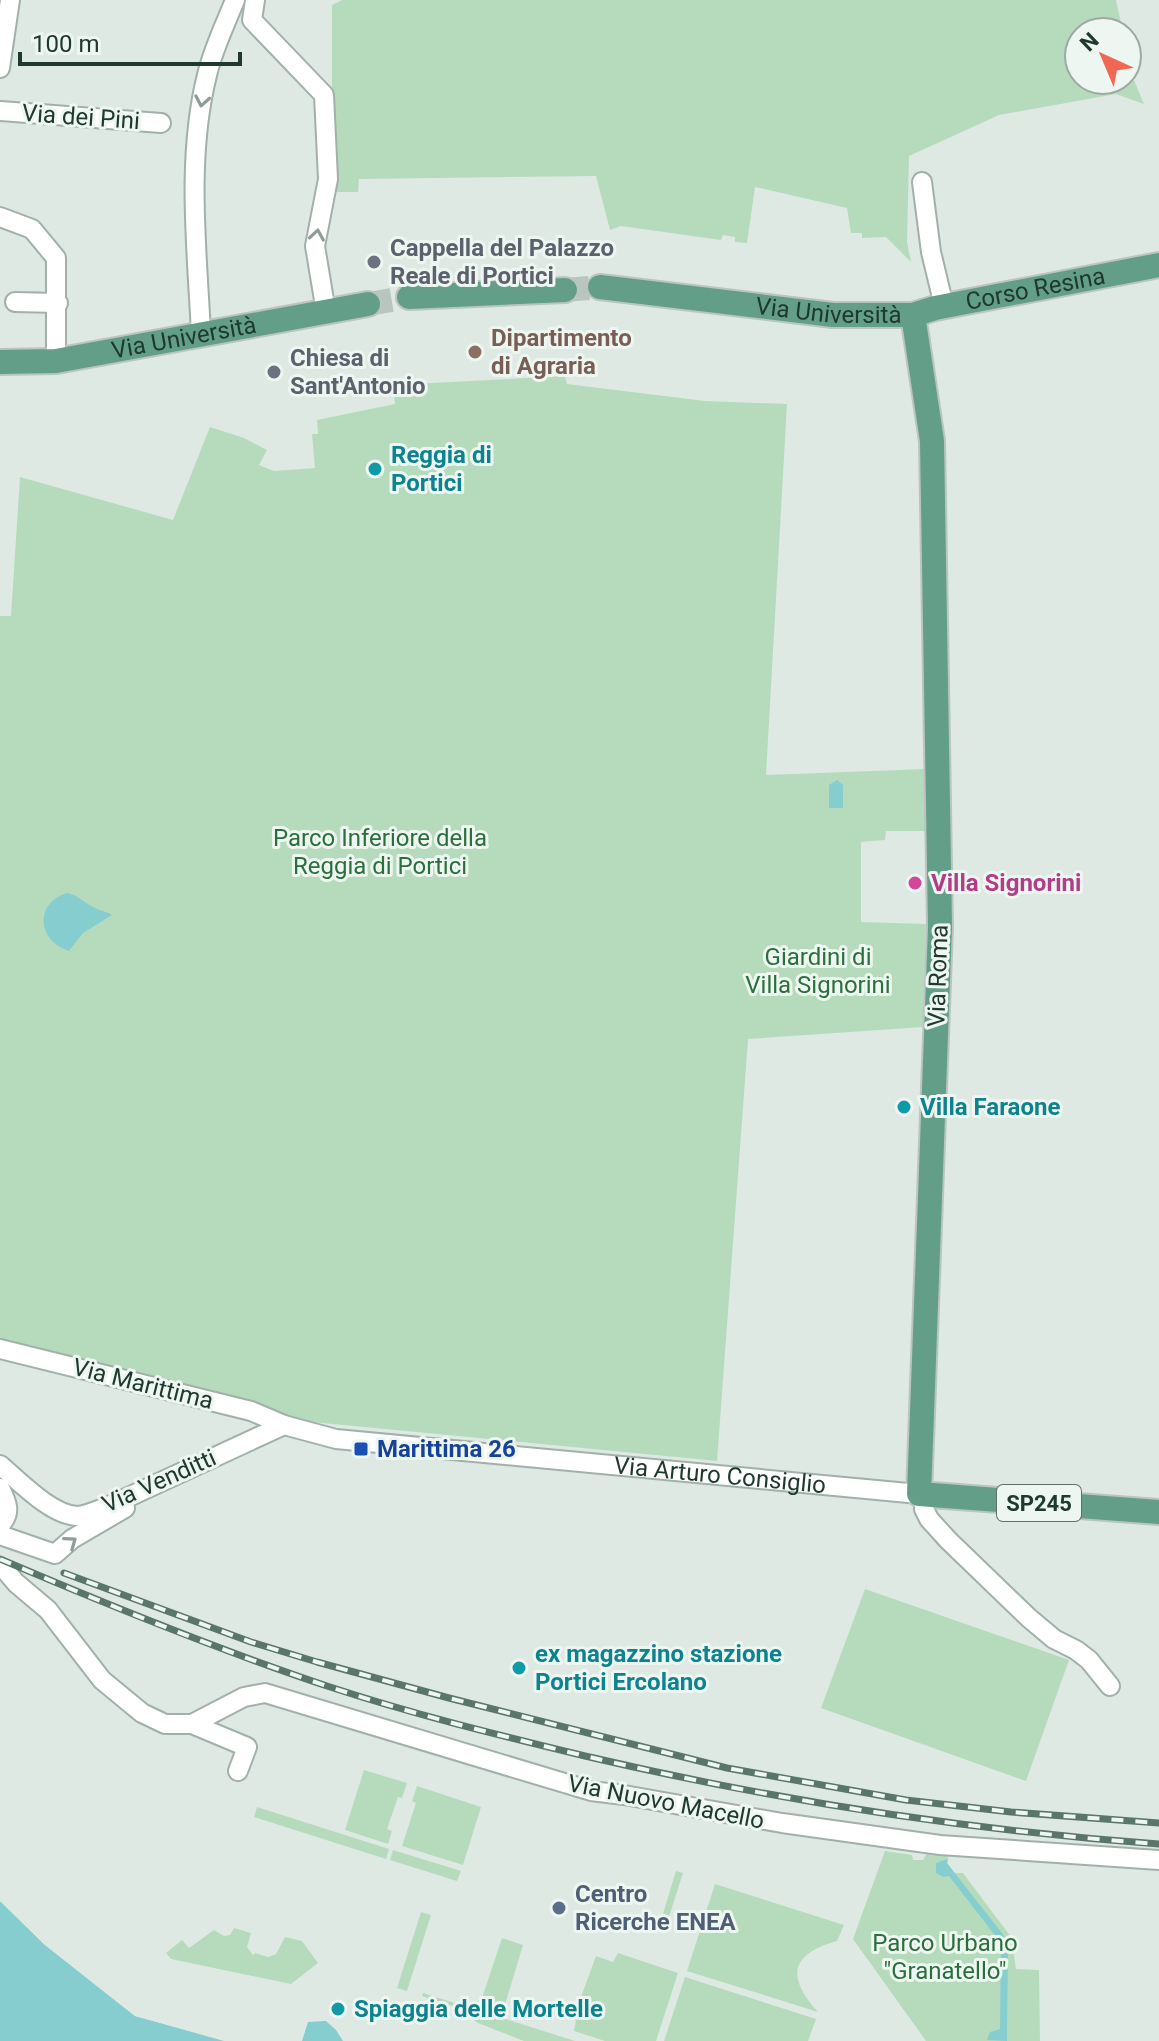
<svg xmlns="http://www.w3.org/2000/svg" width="1159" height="2041" font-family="Roboto,sans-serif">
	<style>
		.green { fill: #b6dbbc }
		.water { fill: #85cdcf }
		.pier { fill: #dee9e3 }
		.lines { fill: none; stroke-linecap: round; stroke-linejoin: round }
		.primary-tunnel { stroke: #b8c6bf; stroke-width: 24; stroke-dasharray: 24 12; stroke-linecap: butt }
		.minor-casing { stroke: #a1b1a9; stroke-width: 22 }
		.primary-casing { stroke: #bcc4c1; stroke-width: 28 }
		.minor { stroke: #fff; stroke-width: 18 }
		.primary { stroke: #639f88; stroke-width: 24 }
		.rail-casing { stroke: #5a756a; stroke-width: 7 }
		.rail { stroke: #eef6f1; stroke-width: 4; stroke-dasharray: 12; stroke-linecap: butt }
		.oneway { stroke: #909c97 }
		.worship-dot { fill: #6b7280; stroke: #eef6f1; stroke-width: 3 }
		.education-dot { fill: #8d6e63; stroke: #eef6f1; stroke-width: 3 }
		.culture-dot { fill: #0f9aa8; stroke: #eef6f1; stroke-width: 3 }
		.hotel-dot { fill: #d1479c; stroke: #eef6f1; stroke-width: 3 }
		.transit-dot { fill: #1a4fb4; stroke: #eef6f1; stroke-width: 3 }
		.service-dot { fill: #5c6f8a; stroke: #eef6f1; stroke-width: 3 }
		.labels { text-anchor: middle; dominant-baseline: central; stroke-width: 6; stroke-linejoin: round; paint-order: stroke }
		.shield { fill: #eef6f1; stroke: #5e7269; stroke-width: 2 }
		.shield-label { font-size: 22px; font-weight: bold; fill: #20392f }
		.street-label { font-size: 24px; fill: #20392f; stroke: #eef6f1 }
		.worship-label { font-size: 24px; font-weight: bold; fill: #5b616d; stroke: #eef6f1; text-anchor: start }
		.education-label { font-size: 24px; font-weight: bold; fill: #785e54; stroke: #eef6f1; text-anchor: start }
		.culture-label { font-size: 24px; font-weight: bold; fill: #0d838f; stroke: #eef6f1; text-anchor: start }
		.park-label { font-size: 24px; fill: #2b6f3d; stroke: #eef6f1 }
		.hotel-label { font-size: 24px; font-weight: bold; fill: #b23c85; stroke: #eef6f1; text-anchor: start }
		.transit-label { font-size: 24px; font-weight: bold; fill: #164399; stroke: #eef6f1; text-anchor: start }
		.service-label { font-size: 24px; font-weight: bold; fill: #4e5e75; stroke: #eef6f1; text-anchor: start }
	</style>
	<rect width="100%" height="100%" fill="#dee9e3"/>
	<path class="green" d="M342,0H1116L1123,32H1079V80H1127V53L1133,78L1144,104L1116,94L999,115L909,156L907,242L911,262L886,237L862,238V233H851L847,208L755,187L747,243L735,242V237L723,235L721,240L621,226L610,230L596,176L359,179L358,192H332V5Z
		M565,376L567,384L705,401L787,404L766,775L926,769L927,831H886L885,840L861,842V922L926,924L923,1027L748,1039L717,1461L312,1422L0,1339V616H11L20,477L173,520L210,427L244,438L267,450L259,465L274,471L315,468L312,434H318L317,420L395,404L393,385Z
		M865,1589L1069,1660L1026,1781L821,1708Z
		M364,1770L407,1783L402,1798L398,1797L387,1829L392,1831L388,1844L345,1830Z
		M417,1786L481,1807L463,1865L402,1846L416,1803L412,1801Z
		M257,1807L389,1849L386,1859L254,1817Z
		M393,1850L461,1871L457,1881L390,1860Z
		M885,1851L912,1855L913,1860H923L927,1853L949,1852L947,1863L954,1873H963L1011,1937L1016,1969L1039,1970L1040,2041H926L853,1939Z
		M676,1871L683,1873L665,1929L659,1927Z
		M715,1884L844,1925L837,1941C790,1954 786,1977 818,2012L687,1971Z
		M421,1912L431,1915L407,1991L397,1988Z
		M234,1928L251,1933L247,1947L253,1955L255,1953L268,1957L276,1954L285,1937L302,1941L318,1963L291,1984L171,1959L166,1953L182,1940L189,1948L214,1930L224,1936L230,1935Z
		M502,1938L523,1945L504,2008L481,2001Z
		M618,1953L678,1973L656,2041H605L574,2031L576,2020L573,2019L596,1956L613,1962Z
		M685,1977L816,2019L808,2041H664Z
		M423,1993L575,2041H524L478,2023L455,2007L422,1996Z"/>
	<path class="water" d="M837,780L843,785V808H829V785Z
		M67,893C78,895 83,902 93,907C100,911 106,911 112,915L83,933L69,951C37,941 34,903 67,893Z
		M948,1859L947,1863L1008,1941L1007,2041L987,2040L990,2032L1000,2029L1001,1943L949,1876L943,1877L936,1873V1863Z
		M0,1901L45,1945L135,2016L224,2041H0Z
		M326,2021L336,2030L343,2041H302L308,2022Z"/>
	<path class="pier" d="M0,1897L47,1942L137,2012L225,2037L228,2041L135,2016L45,1945L0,1901Z"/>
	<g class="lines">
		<path class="primary-tunnel" d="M565,290L600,287
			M368,304L409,297"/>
		<defs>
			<g id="minor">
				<path d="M255,0L252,20L324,95L328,179L315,246L326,312"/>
				<path d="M0,68L10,0"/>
				<path d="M0,111L161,123"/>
				<path d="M922,182L931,252L944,306"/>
				<path d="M0,217L32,229L56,258V361"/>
				<path d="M15,302L58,303"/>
				<path d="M201,334C197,249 186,159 207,75C213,49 225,25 235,0"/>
				<path id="s1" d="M0,1349L251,1411L284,1425L336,1439L919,1494"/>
				<path d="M0,1465C19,1481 52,1516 78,1516C88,1515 100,1509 109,1506L284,1425"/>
				<path d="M0,1488C7,1502 12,1513 0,1525"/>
				<path d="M925,1494L924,1509L929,1519L948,1540L1029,1618L1054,1639L1076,1650L1089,1660L1110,1686"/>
				<path d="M0,1535L55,1554L72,1539L125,1508"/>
				<path d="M5,1570L16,1583L48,1610L102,1680L142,1713L165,1724H192L244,1697L265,1693L591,1791L624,1795L782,1823L940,1845L1159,1860"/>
				<path d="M192,1724L247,1747L238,1771"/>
			</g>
			<g id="primary">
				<path id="s2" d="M600,287L833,315H913L935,308L1159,265"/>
				<path d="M409,297L565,290"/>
				<path d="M913,315L932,441L940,927L919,1494L1159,1512"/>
				<path id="s3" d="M0,362L56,361L368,304"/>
			</g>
		</defs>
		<use href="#minor" class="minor-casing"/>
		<use href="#primary" class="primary-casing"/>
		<use href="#minor" class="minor"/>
		<use href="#primary" class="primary"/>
		<defs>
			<path id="rail" d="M0,1559C108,1605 216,1649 327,1686C412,1714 498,1735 585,1756C774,1800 965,1830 1159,1844
				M64,1573L251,1642L317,1662L449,1698L727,1768L906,1800L1011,1812L1159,1823"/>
		</defs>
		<use href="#rail" class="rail-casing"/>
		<use href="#rail" class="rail"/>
	</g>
	<defs><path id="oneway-chevron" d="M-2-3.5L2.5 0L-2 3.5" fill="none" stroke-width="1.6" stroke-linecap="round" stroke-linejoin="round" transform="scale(2)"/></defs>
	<g class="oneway">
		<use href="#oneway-chevron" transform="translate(202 101) rotate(100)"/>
		<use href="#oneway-chevron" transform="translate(317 235) rotate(-81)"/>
		<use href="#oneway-chevron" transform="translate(71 1542) rotate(-36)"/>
	</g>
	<g class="worship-dot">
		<circle cx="374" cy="262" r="8"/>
		<circle cx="274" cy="372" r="8"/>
	</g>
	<circle class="education-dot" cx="475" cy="352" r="8"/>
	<g class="culture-dot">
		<circle cx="375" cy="469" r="8"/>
		<circle cx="904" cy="1107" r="8"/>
		<circle cx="519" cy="1668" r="8"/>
		<circle cx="338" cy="2009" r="8"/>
	</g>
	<circle class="hotel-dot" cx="915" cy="883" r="8"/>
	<rect class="transit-dot" x="353" y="1441" width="16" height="16" rx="4"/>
	<circle class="service-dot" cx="559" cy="1908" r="8"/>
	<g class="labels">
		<rect class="shield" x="997" y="1485" width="84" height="36" rx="6"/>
		<g class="shield-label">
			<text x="1039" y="1503">SP245</text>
		</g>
		<g class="street-label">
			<text transform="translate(81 117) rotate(4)">Via dei Pini</text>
			<text stroke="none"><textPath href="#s2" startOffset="440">Corso Resina</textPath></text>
			<text stroke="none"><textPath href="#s2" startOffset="230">Via Università</textPath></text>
			<text stroke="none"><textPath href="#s3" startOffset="186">Via Università</textPath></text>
			<text transform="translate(938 976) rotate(-88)">Via Roma</text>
			<text transform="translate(143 1384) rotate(14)">Via Marittima</text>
			<text stroke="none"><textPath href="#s1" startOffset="734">Via Arturo Consiglio</textPath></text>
			<text transform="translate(159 1481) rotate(-24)">Via Venditti</text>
			<text transform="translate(666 1802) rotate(11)">Via Nuovo Macello</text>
		</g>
		<g class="worship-label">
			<text x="390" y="248">Cappella del Palazzo<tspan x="390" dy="28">Reale di Portici</tspan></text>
			<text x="290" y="358">Chiesa di<tspan x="290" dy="28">Sant'Antonio</tspan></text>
		</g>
		<g class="education-label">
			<text x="491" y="338">Dipartimento<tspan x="491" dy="28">di Agraria</tspan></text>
		</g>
		<g class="culture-label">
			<text x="391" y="455">Reggia di<tspan x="391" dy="28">Portici</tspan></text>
			<text x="920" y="1107">Villa Faraone</text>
			<text x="535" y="1654">ex magazzino stazione<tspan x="535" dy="28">Portici Ercolano</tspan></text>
			<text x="354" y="2009">Spiaggia delle Mortelle</text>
		</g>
		<g class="park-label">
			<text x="380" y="838">Parco Inferiore della<tspan x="380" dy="28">Reggia di Portici</tspan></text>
			<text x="818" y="957">Giardini di<tspan x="818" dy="28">Villa Signorini</tspan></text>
			<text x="945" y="1943">Parco Urbano<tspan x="945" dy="28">"Granatello"</tspan></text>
		</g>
		<g class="hotel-label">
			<text x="931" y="883">Villa Signorini</text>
		</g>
		<g class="transit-label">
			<text x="377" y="1449">Marittima 26</text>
		</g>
		<g class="service-label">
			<text x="575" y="1894">Centro<tspan x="575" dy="28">Ricerche ENEA</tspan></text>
		</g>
	</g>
	<g transform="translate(1103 56) rotate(316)"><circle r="38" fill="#eef6f1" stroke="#9caaa3" stroke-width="2"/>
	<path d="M0-6L14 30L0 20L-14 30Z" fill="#f06855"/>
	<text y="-12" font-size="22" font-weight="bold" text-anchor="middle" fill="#20392f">N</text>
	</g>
	<path d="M20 52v12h220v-12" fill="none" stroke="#20392f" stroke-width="4"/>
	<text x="32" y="52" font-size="24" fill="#20392f" stroke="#eef6f1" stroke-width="6" paint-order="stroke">100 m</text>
</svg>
